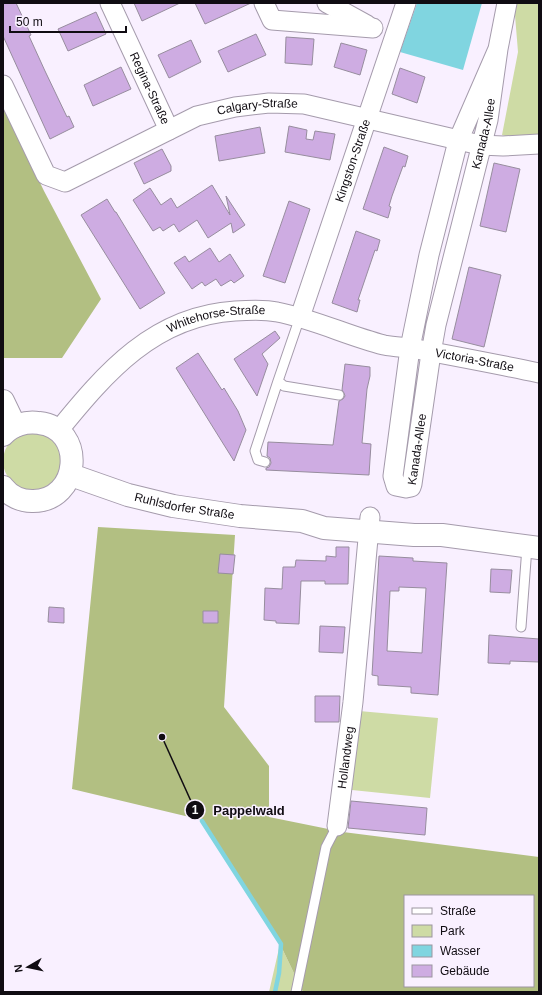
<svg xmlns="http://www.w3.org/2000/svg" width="542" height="995" font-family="Arial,sans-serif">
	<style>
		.green { fill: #cedba5 }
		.forest { fill: #b2bf82; fill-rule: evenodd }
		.water { fill: #80d5e0 }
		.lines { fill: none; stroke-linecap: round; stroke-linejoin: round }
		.stream { stroke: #80d5e0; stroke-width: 4.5 }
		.building { fill: #ceace2; stroke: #978d9e; fill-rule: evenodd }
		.lane-casing { stroke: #a59bac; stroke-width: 11 }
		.street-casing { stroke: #a59bac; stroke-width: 21 }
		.secondary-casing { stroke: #a59bac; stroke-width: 24 }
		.lane { stroke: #fff; stroke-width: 9 }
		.street { stroke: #fff; stroke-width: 19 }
		.secondary { stroke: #fff; stroke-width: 22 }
		.labels { text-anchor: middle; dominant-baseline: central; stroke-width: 3; stroke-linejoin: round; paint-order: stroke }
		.street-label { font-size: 12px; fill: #100c12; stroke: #f9f0ff }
		.leader { fill: none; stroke: #100c12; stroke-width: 1.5 }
		.callout-dot { fill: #100c12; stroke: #f9f0ff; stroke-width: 1.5 }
		.mark-label { font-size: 12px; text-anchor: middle; font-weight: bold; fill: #fff }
		.callout-label { font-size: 13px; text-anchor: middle; font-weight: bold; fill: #100c12; stroke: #f9f0ff; stroke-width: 3; stroke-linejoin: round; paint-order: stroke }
	</style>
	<rect width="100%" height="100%" fill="#f9f0ff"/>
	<path class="green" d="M514,3H539V144H533L502,135L518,52Z
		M3 461a29 29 0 1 1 58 0a29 29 0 1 1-58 0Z
		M359,711L438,718L430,798L352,790Z
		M280,944L303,992H269Z"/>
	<path class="forest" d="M3,106L44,191L101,299L62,358H3Z
		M98,527L235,535L224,707L269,766V817L343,832L539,857V992H303L280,944L202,820L72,789ZM405,896H533V986H405Z"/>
	<path class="water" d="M417,3H482L463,70L400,52Z"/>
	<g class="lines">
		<path class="stream" d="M202,821L281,944L279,973L275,992"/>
	</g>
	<path class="building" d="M3,3H16L31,35L29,36L45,71L67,117L69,116L74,127L50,139L3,36Z
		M134,3H180L142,21Z
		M195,3H251L205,24Z
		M96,12L106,34L68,51L58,29Z
		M256,34L266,55L228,72L218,51Z
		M286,37L314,39L312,65L285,63Z
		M191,40L201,62L169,78L158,55Z
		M341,43L367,50L360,75L334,67Z
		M121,67L131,89L93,106L84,85Z
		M400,68L425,77L417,103L392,94Z
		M289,126L307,130L306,139L313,140L315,131L335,134L330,160L285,152Z
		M260,127L265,153L219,161L215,136Z
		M384,147L408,156L405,167L403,166L392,196L389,206L391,207L388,218L363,209Z
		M162,149L171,166V171L144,184L134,163Z
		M494,163L520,169L506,232L480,226Z
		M212,185L230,215L226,196L245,225L233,233L231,223L208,238L197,220L179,232L174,224L163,231L160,227L153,231L133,200L150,188L161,205L171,198L177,208Z
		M107,199L115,212H116L165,293L140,309L81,215Z
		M289,201L310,209L285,283L263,276Z
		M356,231L380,240L377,251L375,250L358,300H360L357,312L332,303Z
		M210,248L219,262L230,254L244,276L234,283L231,280L221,286L216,279L205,286L202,282L192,289L174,263L185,256L189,262Z
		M469,267L501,275L484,347L452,339Z
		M275,331L280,338L262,354L268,364L257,396L234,359Z
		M198,353L222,390L224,388L238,411L246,430L234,461L176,368Z
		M345,364L370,367V376L367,389L362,443L371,444L369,475L266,470V468L269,467L271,463L270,458L267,456L268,442L333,445L339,401L343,399L345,396L344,393L342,390Z
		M336,547H349L348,584H325V581H301L299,624L276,623V621L264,620L265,588L282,589L283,567H295L296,560L326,561V556L336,557Z
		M220,554L235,555L233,574L218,573Z
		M379,556L413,558V561L447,563L438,695L411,693V687L378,685V676L372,675ZM399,587L426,588L422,653L387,651L390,591H399Z
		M491,569L512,570L510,593L490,592Z
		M49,607L64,608V623L48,622Z
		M203,611H218V623H203Z
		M320,626L345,627L343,653L319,652Z
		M489,635L539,639V662L510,661V664L488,663Z
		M315,696H340L339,722H315Z
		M351,801L427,808L425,835L348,828Z"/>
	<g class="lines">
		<defs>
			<path id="lane" d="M300,317L278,381L284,386L339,395
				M265,462L258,460L255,451L278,381
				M521,627L527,547
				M296,992L326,847L337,826"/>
			<g id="street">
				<path id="s1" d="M110,3L169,130"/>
				<path d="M264,3L272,20L373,28"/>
				<path d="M327,3L367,25"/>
				<path id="s2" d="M498,49L458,141L429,255L410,348L393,476L396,486L406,488L411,487L412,484L431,353L436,325L488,120L498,49L507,3"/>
				<path id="s3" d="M3,85L46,175L65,182L197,116L235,107L269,103L304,104L480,145L503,146L539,144"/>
				<path id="s4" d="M300,317L406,3"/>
				<path id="s5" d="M58,431C106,372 154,316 235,311C249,310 264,309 277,312C314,319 348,336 384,345C393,347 402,347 411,348C454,356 497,364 539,373"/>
				<path id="s6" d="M337,826L353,702L370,517"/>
			</g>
			<g id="secondary">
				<path d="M3,401L15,426"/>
				<path d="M3,435C12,425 26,421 39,423C86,428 81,502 32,501C21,501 10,496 3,487"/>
				<path id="s7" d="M71,475L128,495L173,506L240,516L302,521L324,528L414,535H442L539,548"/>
			</g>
		</defs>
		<use href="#lane" class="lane-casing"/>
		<use href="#street" class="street-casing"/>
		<use href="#secondary" class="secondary-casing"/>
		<use href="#lane" class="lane"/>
		<use href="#street" class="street"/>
		<use href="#secondary" class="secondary"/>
	</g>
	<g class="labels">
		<g class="street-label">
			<text stroke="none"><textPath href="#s1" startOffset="94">Regina-Straße</textPath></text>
			<text stroke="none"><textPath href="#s3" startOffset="329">Calgary-Straße</textPath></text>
			<text stroke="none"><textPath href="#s2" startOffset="829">Kanada-Allee</textPath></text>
			<text stroke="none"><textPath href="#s4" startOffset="165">Kingston-Straße</textPath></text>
			<text stroke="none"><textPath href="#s5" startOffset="201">Whitehorse-Straße</textPath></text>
			<text stroke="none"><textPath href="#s5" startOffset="467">Victoria-Straße</textPath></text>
			<text stroke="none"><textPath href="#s2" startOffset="506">Kanada-Allee</textPath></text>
			<text stroke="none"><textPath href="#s7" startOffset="118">Ruhlsdorfer Straße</textPath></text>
			<text stroke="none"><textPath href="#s6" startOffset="69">Hollandweg</textPath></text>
		</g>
	</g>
	<path class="leader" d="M162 737L195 810"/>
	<g class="callout-dot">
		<circle cx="162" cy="737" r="4"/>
		<circle cx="195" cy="810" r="10"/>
	</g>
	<g class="mark-label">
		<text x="195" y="814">1</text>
	</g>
	<g class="callout-label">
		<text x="249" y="815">Pappelwald</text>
	</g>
	<rect width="542" height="995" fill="none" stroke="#100c12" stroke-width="8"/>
	<rect x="404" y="895" width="130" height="92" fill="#f9f0ff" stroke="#9c95a0"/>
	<rect x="412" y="908" width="20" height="6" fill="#ffffff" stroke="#9c95a0"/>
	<text x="440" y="915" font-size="12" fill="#100c12">Straße</text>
	<rect x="412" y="925" width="20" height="12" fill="#cedba5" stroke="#9c95a0"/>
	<text x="440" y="935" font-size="12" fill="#100c12">Park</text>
	<rect x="412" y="945" width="20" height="12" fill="#80d5e0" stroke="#9c95a0"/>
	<text x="440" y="955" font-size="12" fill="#100c12">Wasser</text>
	<rect x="412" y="965" width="20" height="12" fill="#ceace2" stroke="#9c95a0"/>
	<text x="440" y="975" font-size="12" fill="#100c12">Gebäude</text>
	<g transform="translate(28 967) rotate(261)" stroke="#f9f0ff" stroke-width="3" paint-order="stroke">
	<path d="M0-3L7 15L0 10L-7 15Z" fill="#100c12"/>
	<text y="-6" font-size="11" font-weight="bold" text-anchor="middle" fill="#100c12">N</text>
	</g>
	<path d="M10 26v6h116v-6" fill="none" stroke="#100c12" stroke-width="2"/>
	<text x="16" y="26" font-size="12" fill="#100c12" stroke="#f9f0ff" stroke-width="3" paint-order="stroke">50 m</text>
</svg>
